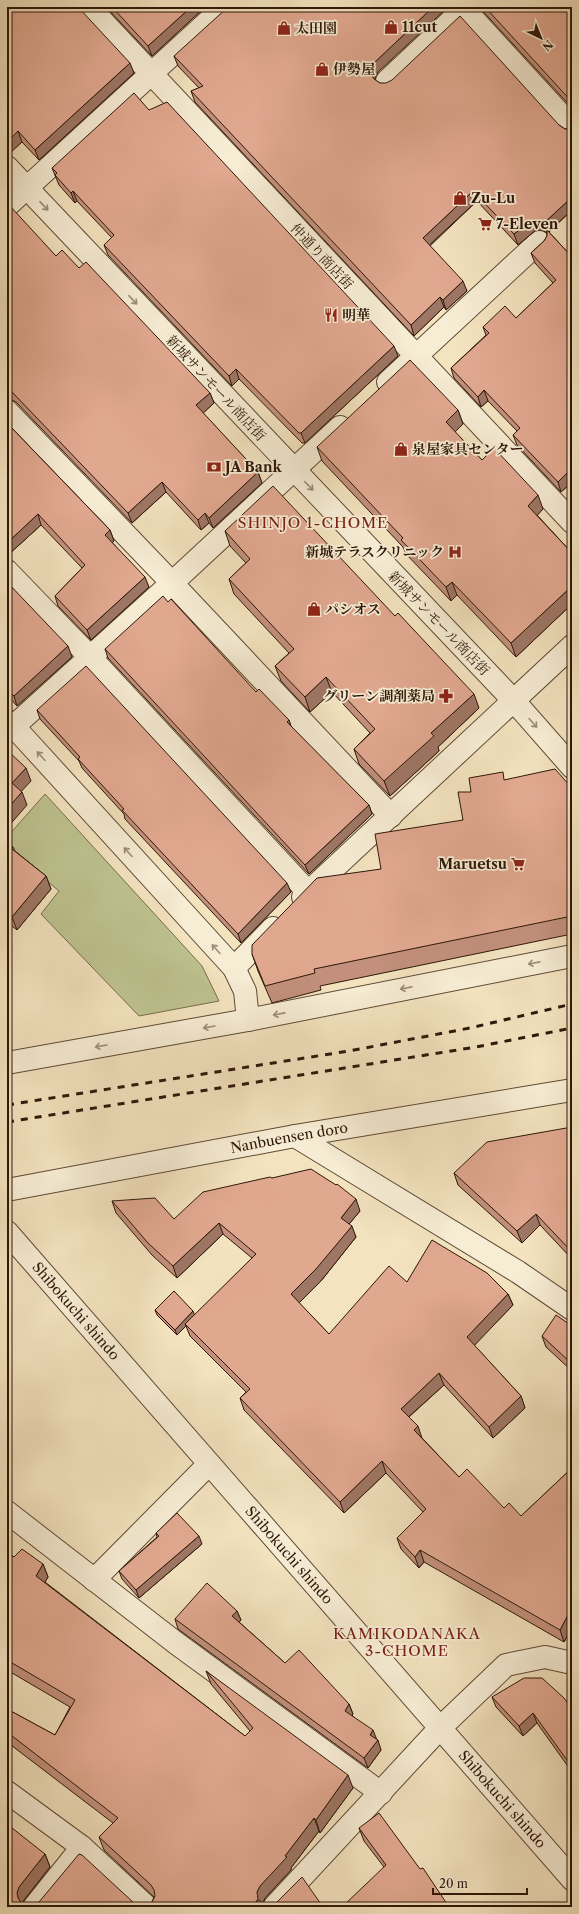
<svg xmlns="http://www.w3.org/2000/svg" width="579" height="1914" font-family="'Libre Caslon Text','Noto Serif JP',serif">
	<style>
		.green { fill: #bec390; stroke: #766d4c }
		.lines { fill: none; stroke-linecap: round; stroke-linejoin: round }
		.minor-casing { stroke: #5f4a36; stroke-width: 24 }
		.minor { stroke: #f7edd5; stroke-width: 22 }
		.rail { stroke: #2e1709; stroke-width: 3; stroke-dasharray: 7 7; stroke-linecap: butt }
		.wall { fill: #c2907c; stroke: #2e1709 }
		.shaded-wall { fill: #9e7665; stroke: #2e1709 }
		.building { fill: #e1a890; stroke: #2e1709 }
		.oneway { stroke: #9d8d79 }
		.labels { text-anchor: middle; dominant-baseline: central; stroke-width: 3.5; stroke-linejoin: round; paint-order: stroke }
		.poi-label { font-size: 14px; font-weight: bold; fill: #2e1709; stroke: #f7edd5; text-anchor: start }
		.street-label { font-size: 14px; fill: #2e1709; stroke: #f7edd5 }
		.neighbourhood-label { font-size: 15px; letter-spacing: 1px; fill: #7a1f14; stroke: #f7edd5 }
	</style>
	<rect width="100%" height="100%" fill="#f3e3bf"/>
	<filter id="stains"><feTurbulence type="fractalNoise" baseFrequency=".005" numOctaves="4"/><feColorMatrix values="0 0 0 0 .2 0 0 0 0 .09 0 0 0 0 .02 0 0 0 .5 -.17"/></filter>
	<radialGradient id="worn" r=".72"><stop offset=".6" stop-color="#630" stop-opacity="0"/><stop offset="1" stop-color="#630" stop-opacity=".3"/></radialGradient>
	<path class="green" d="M45,794L202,966L219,1001L139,1016L41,914L59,891L7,848V837Z"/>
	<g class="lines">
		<defs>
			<g id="minor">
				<path d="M89,7L572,522"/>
				<path d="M464,9L572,127"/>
				<path d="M387,81L466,7"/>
				<path d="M7,167L514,701L572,767"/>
				<path d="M7,206L224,7"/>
				<path d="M388,382L539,242"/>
				<path d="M7,411L172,583L391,816"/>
				<path d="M7,571L90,657L308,892"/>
				<path d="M7,721L17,730L234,968L245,991L248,1020"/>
				<path d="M13,727L172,583L340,427"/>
				<path d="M303,897L572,646"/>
				<path d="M234,968L273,928"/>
				<path d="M7,1063L248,1020L572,956"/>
				<path d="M295,1136L518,1272L572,1309"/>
				<path id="s1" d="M7,1190L295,1136L572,1090"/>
				<path id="s2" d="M7,1232L572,1879"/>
				<path d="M7,1512L176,1643L381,1793"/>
				<path d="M94,1580L209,1464"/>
				<path d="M7,1792L82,1847L147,1907"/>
				<path d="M34,1907L82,1847"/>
				<path d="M274,1907L440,1728L506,1665L545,1657L572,1663"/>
			</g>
		</defs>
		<use href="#minor" class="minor-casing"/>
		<use href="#minor" class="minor"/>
		<path class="rail" d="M7,1105L349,1051L470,1028L572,1004
			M7,1122L476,1047L572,1028"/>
	</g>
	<path class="wall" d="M7,7L134,73L39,160L22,142L7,155Z
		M106,7H205L152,56Z
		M479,7H572V108Z
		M174,56L378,72L375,78V80L380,83L559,125L565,129H571L572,128V210L549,232L572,257V482L561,492L517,445L513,435L517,431L488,401L481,407L454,378L451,368L486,335L483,327L516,318L553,283L535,263L531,253L544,241L547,236V233L542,230H536L518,245L477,201L430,246L467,291L446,310L444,307L414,336L195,102L191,91L199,88L178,66Z
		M149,110L398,356L305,443H302L239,379L232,386L108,255L104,245L112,238L77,201L75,203L59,185L52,168Z
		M7,207L56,256L79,268L210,393L214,403L203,413L258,472L262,483L213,528L209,523L201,530L166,492L132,523L16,402L10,399H7Z
		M458,410L463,424L455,432L482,460L543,509L537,515L572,553V604L516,657L457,595L451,601L406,554L403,547L322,461L317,447Z
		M7,423L110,530L114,541L112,542L149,587L91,640L58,606L55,596L82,568L41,525L7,556Z
		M225,531L479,708L438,747L439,751L390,796L359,764L354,749L370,733L332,692L310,712L281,681L275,666L289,653L234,594L229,579L246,563L230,546Z
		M7,582L72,657L17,706L7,695Z
		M105,649L256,692L289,720L291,727L369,805L372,814L309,874L108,658Z
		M37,710L291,892L241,943L125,819L124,814L82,768L79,761L40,719Z
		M506,780L572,788V934L320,986L321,990L272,1003L258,971L252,954L381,869L463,820L471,792Z
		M7,842L13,847L15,851L46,876L51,889L17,930L7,922Z
		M572,1127V1259L540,1225L522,1243L458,1185L454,1173Z
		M272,1178L360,1211L349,1224L356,1237L321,1281L299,1303L329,1334L407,1282L508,1294L513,1305L474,1345L521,1396L525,1408L493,1438L444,1385L409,1417L422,1438L459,1477L504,1508L521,1516L572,1468V1628L564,1642L424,1562L419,1568L401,1549L397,1538L423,1512L386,1473L344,1513L244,1410L240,1398L246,1392L190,1336L186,1326L177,1335L157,1315L155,1310L195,1315L252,1258L223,1234L177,1278L152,1255L116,1213L112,1201L174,1219Z
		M572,1326V1371L546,1347L542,1336Z
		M156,1533L202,1544L139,1598L122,1579L119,1571L157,1537Z
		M7,1553L14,1557L43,1564L48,1577L45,1582L245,1736L250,1731L211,1684L206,1671L353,1788L320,1833L319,1831L291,1868V1870L265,1898L263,1903L266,1906L7,1907L45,1854L50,1867L24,1900L22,1904L28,1906L134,1903L140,1906H146L152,1902L154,1897L104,1850L99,1837L113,1823L7,1742V1709L55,1735L70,1707L7,1670Z
		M237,1611L241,1620L239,1622L285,1663L349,1704L353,1714L352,1715L377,1740L381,1750L368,1768L178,1629L175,1619Z
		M492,1697L572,1709V1772L537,1723L523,1736L496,1707Z
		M359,1828L449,1907L384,1867L364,1841Z"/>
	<path class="shaded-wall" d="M191,7H205L152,56L148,46Z
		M433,7H448L378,72L375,78V84L371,74V68L375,62Z
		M130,63L134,73L39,160L35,150Z
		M18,131L22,142L8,155L7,142Z
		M73,191L77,201L75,203L71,193Z
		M473,191L477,201L426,248L423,238Z
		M572,197V210L547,233L544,223Z
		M532,220L536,230L518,245L514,234Z
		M463,281L467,291L446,310L443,300Z
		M440,297L444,307L414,336L411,325Z
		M394,346L398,356L305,443L301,433Z
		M236,369L239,379L232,386L229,376Z
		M484,390L488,401L481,407L478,397Z
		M210,393L214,403L200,416L196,405Z
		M458,410L463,424L451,436L446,422Z
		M572,468V482L561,492L558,482Z
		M258,472L262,483L213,528L209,518Z
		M162,482L166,492L132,523L128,513Z
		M538,495L543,509L533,520L528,506Z
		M205,513L209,523L201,530L198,520Z
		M38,514L41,525L7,556V543Z
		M110,530L114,541L109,545L105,535Z
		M145,577L149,587L91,640L87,630Z
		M452,582L457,595L451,601L446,587Z
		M572,586V604L516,657L511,643Z
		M68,646L72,657L17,706L14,696Z
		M326,677L332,692L310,712L305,697Z
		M474,694L479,708L438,747L439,751L390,796L384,781L431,733Z
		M289,720L292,729L287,722Z
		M26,768L31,781L17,796L12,783Z
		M22,792L27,805L7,828V809Z
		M369,805L372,814L309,874L305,865Z
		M46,876L51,889L17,930L12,917Z
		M287,883L291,892L241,943L238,934Z
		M356,1199L360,1211L345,1229L341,1218Z
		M536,1214L540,1225L522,1243L517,1231Z
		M219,1223L223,1234L177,1278L173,1266Z
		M352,1226L356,1237L321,1281L296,1306L291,1294Z
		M508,1294L513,1305L471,1349L467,1337Z
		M193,1311L195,1316L185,1324L186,1326L177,1335L175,1330Z
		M439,1373L444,1385L405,1420L401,1409Z
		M521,1396L525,1408L493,1438L489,1427Z
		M418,1426L422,1438L414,1430Z
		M382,1461L386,1473L344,1513L340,1502Z
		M199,1536L202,1544L139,1598L136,1590Z
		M420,1550L424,1562L419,1568L415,1557Z
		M43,1564L48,1577L41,1589L36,1576Z
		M237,1611L241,1620L236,1626L232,1616Z
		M568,1615L572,1625V1628L564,1642L560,1630Z
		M349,1704L353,1714L348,1720L345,1711Z
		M533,1713L537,1723L523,1736L519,1726Z
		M373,1730L377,1740L370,1735Z
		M378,1740L381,1750L368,1768L364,1758Z
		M348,1775L353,1788L320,1833L316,1820Z
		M314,1818L319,1831L291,1868V1870L265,1898L262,1905L255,1903L257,1892L260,1886L285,1856Z
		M45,1854L50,1867L24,1900L22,1906L18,1898L17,1893L19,1887Z"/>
	<path class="building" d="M7,7H78L130,63L35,150L18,131L7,142Z
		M112,7H191L148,46Z
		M228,7H433L375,62L371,68V74L374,79L380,83H386L392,80L460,16L559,125L565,129H571L572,128V197L544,223L539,220H532L514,234L473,191L423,238L463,281L443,300L440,297L411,325L191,91L203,86L174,56Z
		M485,7H572V102Z
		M134,93L149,110L167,102L394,346L301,433H299L236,369L229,376L104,245L114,235L73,191L71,193L55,175L57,173L52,168Z
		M10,206L56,256L62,250L79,268L86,262L210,393L196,405L258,472L209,518L205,513L198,520L162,482L128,513L12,392L7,389V207Z
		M547,230L572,257V468L558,482L513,435L520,428L484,390L478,397L451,368L489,333L483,327L505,306L516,318L556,280L531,253L544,241L547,236Z
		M410,360L458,410L446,422L482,460L494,448L538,495L528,506L572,553V586L511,643L452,582L446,587L401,540L403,538L317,447Z
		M7,423L110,530L105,535L145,577L87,630L55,596L85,565L38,514L7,543Z
		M273,486L395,616L398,613L474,694L431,733L434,736L384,781L354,749L375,729L326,677L305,697L275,666L294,649L229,579L250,559L225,531Z
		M7,582L68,646L14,696L7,689Z
		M163,596L168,602L171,599L256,692L259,689L289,720L287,722L369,805L305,865L105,649Z
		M86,666L287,883L238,934L122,810L124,809L78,759L80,757L37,710Z
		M7,750L26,768L12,783L22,792L7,809Z
		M555,769L572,788V916L314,969L315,973L265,986L252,954V945L317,878L381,869L375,834L463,820L458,792H471L469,778L503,772L504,780Z
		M7,842L13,847L12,849L46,876L12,917L7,913Z
		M572,1127V1252L536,1214L517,1231L454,1173L487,1142Z
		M311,1169L336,1185L337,1184L356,1199L341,1218L352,1226L316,1269L291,1294L329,1334L389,1266L407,1282L432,1240L487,1273L508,1294L467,1337L521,1396L489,1427L439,1373L401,1409L418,1426L414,1430L459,1477L467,1469L504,1508L509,1503L521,1516L572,1468V1617L568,1615L560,1630L420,1550L415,1557L397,1538L426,1509L382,1461L340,1502L240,1398L250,1389L185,1324L256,1254L219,1223L173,1266L148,1243L112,1201L155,1198L174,1219L203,1192L270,1177L272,1178Z
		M174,1291L193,1311L175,1330L155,1310Z
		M556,1315L572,1326V1364L542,1336Z
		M177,1513L199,1536L136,1590L119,1571L159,1536L156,1533Z
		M22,1549L43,1564L36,1576L245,1736L253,1728L206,1671L348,1775L316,1820L314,1818L285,1856L287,1857L260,1886L257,1892L258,1899L255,1903L259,1900L266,1906H273L302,1877L323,1907H7V1824L45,1854L19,1887L17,1893L18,1898L22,1904L28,1906H33L39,1902L79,1854L82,1855L134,1903L140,1906H146L152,1902L155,1896L154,1890L151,1885L99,1837L118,1818L7,1732V1709L55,1735L75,1700L7,1660V1553L14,1557Z
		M207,1583L237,1611L232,1616L285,1663L299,1650L349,1704L345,1711L373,1730L370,1735L378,1740L364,1758L175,1619Z
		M524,1678H542L564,1698L572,1709V1767L533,1713L519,1726L492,1697Z
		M379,1813L420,1869L423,1868L449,1907H342L386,1865L359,1828Z"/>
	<defs><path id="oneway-shaft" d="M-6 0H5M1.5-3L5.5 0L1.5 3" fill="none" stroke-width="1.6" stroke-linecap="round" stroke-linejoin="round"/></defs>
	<g class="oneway">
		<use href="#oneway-shaft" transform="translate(44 206) rotate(47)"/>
		<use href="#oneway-shaft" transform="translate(133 300) rotate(47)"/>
		<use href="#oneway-shaft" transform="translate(309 486) rotate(46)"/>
		<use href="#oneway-shaft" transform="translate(533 723) rotate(48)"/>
		<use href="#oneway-shaft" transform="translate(41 756) rotate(-132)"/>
		<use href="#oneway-shaft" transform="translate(128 852) rotate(-132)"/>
		<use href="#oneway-shaft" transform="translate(216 949) rotate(-132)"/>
		<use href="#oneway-shaft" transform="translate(534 963) rotate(169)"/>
		<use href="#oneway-shaft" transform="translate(406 988) rotate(169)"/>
		<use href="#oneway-shaft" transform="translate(279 1014) rotate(169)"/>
		<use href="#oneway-shaft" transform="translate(209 1027) rotate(170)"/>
		<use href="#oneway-shaft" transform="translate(101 1046) rotate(170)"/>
	</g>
	<defs>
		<symbol id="shop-bare" viewBox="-9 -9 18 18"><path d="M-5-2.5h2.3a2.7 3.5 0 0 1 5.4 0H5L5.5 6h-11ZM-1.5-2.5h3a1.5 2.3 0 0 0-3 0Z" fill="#8f2418" stroke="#f7edd5" stroke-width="2.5" paint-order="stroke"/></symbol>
		<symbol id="supermarket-bare" viewBox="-9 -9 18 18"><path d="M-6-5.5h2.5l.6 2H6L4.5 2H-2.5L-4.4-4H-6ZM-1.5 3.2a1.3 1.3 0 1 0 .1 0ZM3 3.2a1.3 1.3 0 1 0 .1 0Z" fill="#8f2418" stroke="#f7edd5" stroke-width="2.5" paint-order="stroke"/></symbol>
		<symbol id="restaurant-bare" viewBox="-9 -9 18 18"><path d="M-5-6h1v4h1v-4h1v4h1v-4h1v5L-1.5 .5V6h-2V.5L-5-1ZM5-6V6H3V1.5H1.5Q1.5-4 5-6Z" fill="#8f2418" stroke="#f7edd5" stroke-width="2.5" paint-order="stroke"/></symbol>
		<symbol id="bank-bare" viewBox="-9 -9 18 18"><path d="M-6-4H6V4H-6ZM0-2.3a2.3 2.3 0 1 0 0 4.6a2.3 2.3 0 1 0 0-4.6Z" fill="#8f2418" stroke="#f7edd5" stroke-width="2.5" paint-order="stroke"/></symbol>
		<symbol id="hospital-bare" viewBox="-9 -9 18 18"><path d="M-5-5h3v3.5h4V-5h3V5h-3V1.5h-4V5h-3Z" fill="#8f2418" stroke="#f7edd5" stroke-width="2.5" paint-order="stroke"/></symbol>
		<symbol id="pharmacy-bare" viewBox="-9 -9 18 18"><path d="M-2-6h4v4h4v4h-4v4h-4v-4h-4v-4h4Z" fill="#8f2418" stroke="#f7edd5" stroke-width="2.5" paint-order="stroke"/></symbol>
	</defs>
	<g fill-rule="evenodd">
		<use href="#shop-bare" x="381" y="17" width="20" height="20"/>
		<use href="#shop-bare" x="274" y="18" width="20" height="20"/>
		<use href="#shop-bare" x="312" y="59" width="20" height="20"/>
		<use href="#shop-bare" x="450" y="188" width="20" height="20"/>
		<use href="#supermarket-bare" x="475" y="214" width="20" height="20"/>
		<use href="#restaurant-bare" x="321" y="305" width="20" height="20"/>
		<use href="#shop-bare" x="391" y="439" width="20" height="20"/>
		<use href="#bank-bare" x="204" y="457" width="20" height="20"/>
		<use href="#hospital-bare" x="445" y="542" width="20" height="20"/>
		<use href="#shop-bare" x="304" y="599" width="20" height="20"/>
		<use href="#pharmacy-bare" x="436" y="686" width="20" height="20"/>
		<use href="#supermarket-bare" x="508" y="854" width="20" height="20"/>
	</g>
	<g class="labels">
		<g class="poi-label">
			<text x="402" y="27">11cut</text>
			<text x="295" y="28">太田園</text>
			<text x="333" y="69">伊勢屋</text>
			<text x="471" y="198">Zu-Lu</text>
			<text x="496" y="224">7-Eleven</text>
			<text x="342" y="315">明華</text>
			<text x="412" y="449">泉屋家具センター</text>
			<text x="225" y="467">JA Bank</text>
			<text x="444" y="552" text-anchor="end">新城テラスクリニック</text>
			<text x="325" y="609">パシオス</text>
			<text x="435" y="696" text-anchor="end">グリーン調剤薬局</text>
			<text x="507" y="864" text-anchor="end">Maruetsu</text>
		</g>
		<g class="street-label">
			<text transform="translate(322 256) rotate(47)">仲通り商店街</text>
			<text transform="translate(216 388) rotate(47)">新城サンモール商店街</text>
			<text transform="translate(439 623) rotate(46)">新城サンモール商店街</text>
			<text stroke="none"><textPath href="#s1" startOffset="287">Nanbuensen doro</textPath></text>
			<text stroke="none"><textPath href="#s2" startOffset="105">Shibokuchi shindo</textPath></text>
			<text stroke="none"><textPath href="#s2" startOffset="429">Shibokuchi shindo</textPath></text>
			<text stroke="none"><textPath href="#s2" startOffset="753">Shibokuchi shindo</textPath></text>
		</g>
		<g class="neighbourhood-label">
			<text x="313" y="522">SHINJO 1-CHOME</text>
			<text x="407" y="1633">KAMIKODANAKA<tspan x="407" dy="17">3-CHOME</tspan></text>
		</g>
	</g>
	<rect width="579" height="1914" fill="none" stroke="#f3e3bf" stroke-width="24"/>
	<rect x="8" y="8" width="563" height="1898" fill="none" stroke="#2e1709" stroke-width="2"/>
	<rect x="12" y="12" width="555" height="1890" fill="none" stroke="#2e1709"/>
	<g transform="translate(541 38) rotate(137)" stroke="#f7edd5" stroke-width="3" paint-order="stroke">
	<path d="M0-3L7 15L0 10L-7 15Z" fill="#2e1709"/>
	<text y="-6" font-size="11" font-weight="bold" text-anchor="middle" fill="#2e1709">N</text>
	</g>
	<path d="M433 1888v6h94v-6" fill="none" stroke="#2e1709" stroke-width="2"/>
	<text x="439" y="1888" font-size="12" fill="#2e1709" stroke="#f7edd5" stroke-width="3" paint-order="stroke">20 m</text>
	<rect width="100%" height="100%" filter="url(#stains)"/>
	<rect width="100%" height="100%" fill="url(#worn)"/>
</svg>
